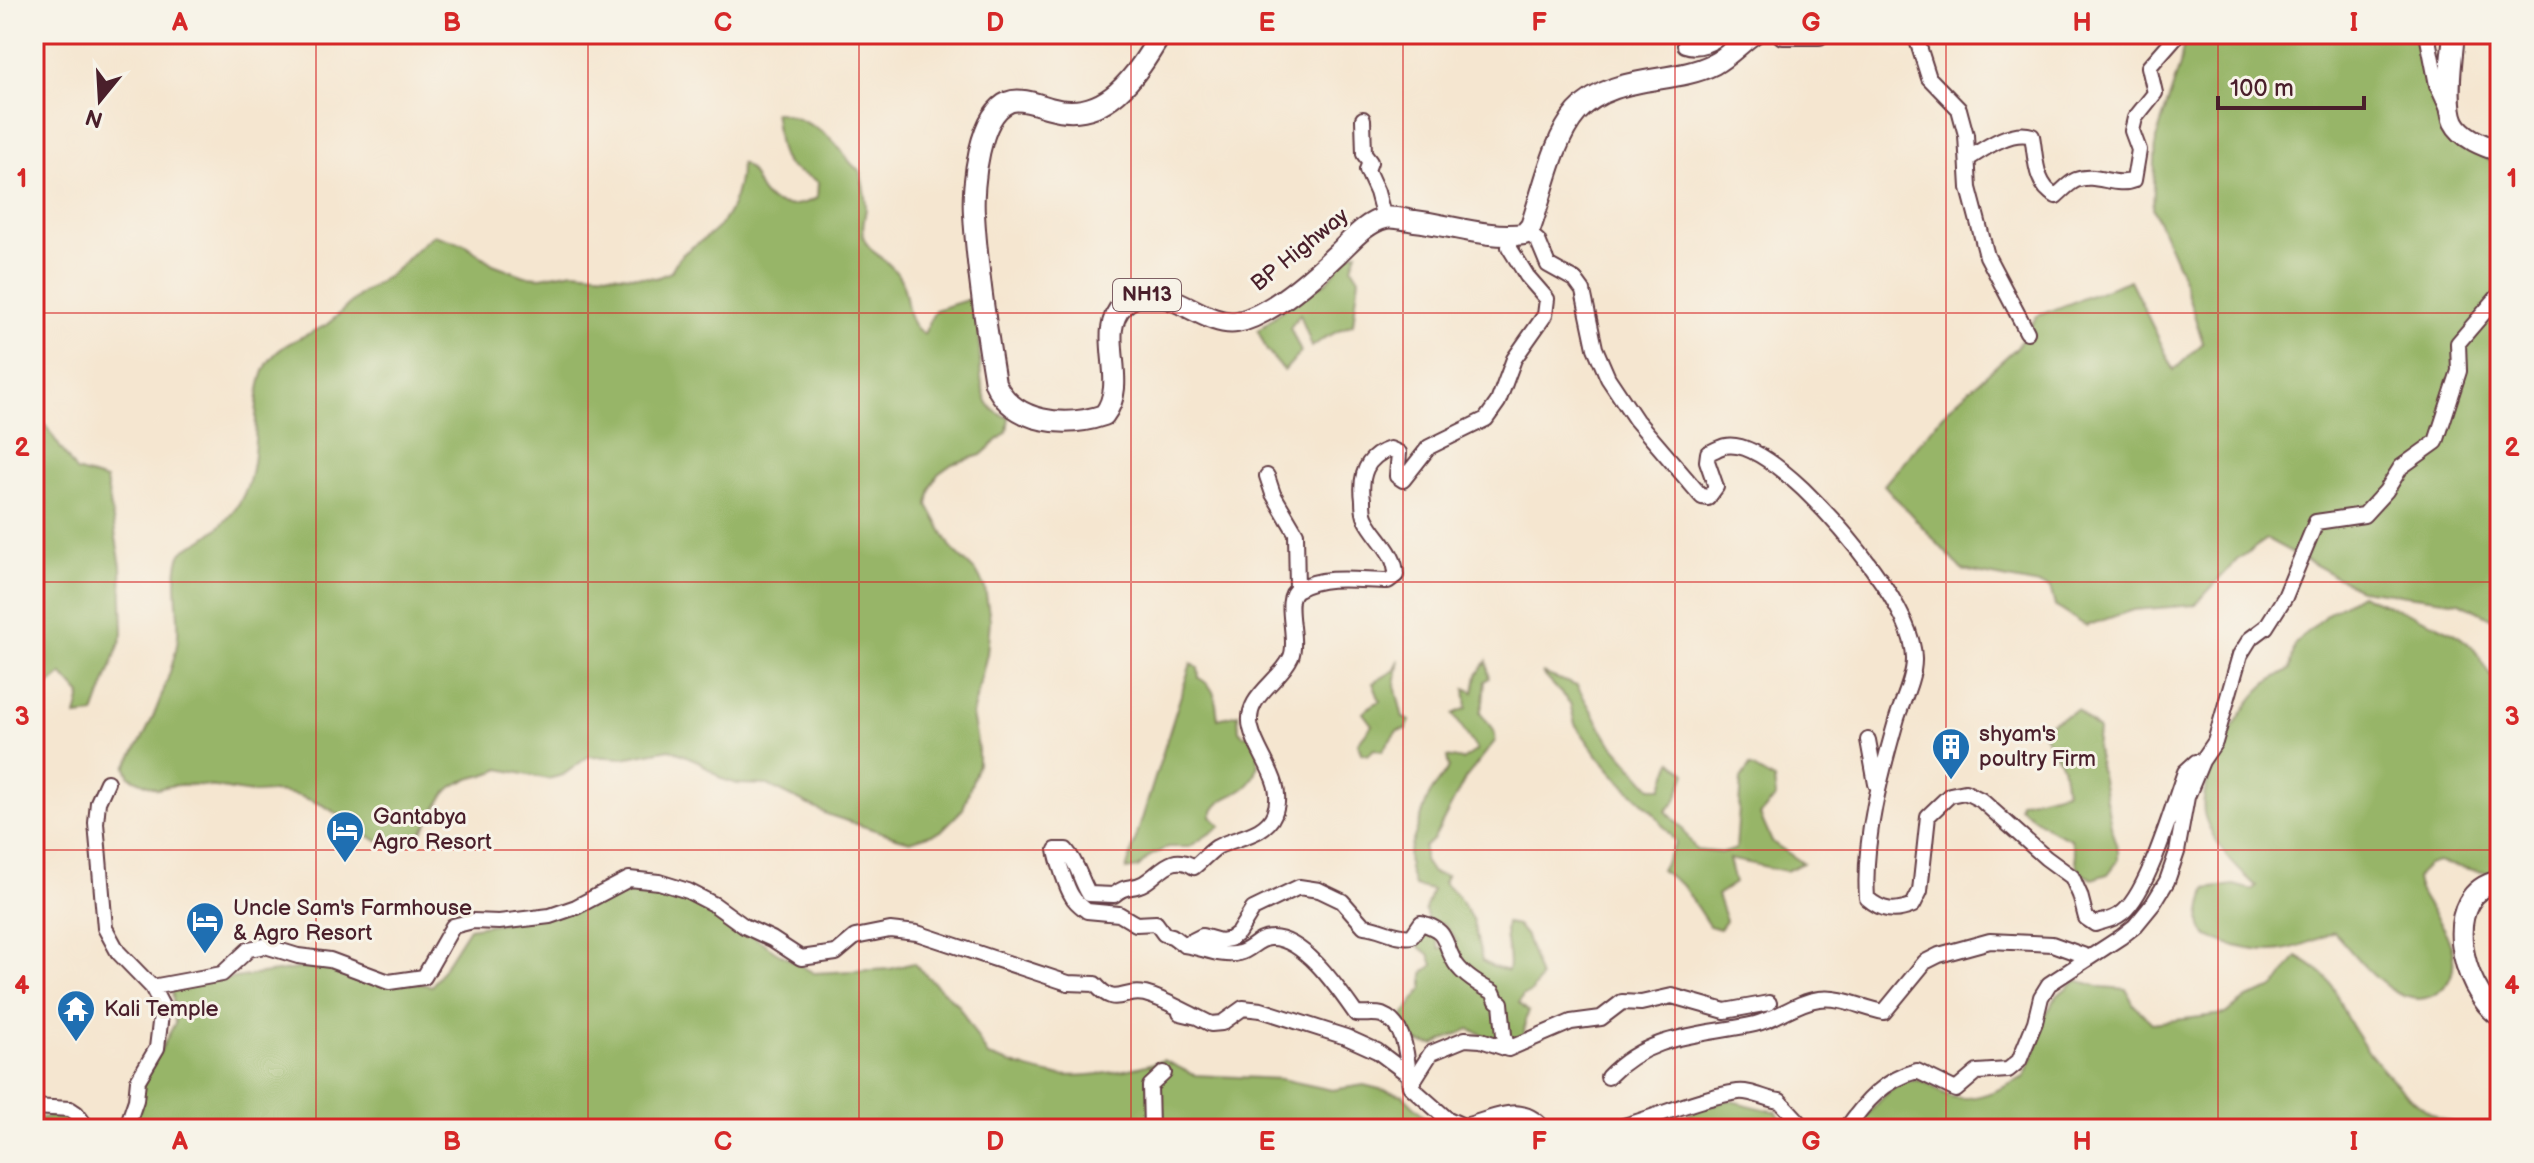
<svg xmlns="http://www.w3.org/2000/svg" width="2534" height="1163" font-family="'Balsamiq Sans',sans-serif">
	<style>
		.forest { fill: #97b568; stroke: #706a4a; stroke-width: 2 }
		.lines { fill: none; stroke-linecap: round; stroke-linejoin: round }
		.minor-casing { stroke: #643d44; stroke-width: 18 }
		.highway-casing { stroke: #643d44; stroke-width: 24 }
		.minor { stroke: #fff; stroke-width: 14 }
		.highway { stroke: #fff; stroke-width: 20 }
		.grid { fill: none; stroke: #d62828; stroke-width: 2; stroke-opacity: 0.55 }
		.labels { text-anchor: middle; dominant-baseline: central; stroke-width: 6; stroke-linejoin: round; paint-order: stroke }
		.shield { fill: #f7f3e8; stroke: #7e5f64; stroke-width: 2 }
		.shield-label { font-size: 20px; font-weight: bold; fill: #4a1f2b }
		.street-label { font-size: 22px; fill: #4a1f2b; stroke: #f7f3e8 }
		.poi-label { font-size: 22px; fill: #4a1f2b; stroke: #f7f3e8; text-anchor: start }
		.neatline { fill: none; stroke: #d62828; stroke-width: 3 }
		.grid-label { font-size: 26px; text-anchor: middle; font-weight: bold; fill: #d62828 }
	</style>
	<rect width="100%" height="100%" fill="#f7f3e8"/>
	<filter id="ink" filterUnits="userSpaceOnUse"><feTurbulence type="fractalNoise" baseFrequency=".0125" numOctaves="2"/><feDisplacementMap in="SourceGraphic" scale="16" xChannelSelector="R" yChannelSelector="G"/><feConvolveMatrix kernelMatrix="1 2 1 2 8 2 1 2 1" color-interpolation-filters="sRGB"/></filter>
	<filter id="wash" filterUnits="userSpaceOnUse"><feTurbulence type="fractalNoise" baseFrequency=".006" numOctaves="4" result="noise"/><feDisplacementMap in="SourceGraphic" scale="32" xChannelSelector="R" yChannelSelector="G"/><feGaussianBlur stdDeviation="1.8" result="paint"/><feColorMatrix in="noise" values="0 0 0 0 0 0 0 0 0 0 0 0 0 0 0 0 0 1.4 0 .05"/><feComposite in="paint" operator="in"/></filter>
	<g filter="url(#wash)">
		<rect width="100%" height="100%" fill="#f5e6d0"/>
		<path class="forest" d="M2185,34H2416C2436,90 2437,140 2500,165V623L2460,602L2359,589L2267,539L2237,560L2195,605L2133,610L2086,626L2055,606L2050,587L1962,570L1884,485L1949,408L2017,347L2037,316L2130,280L2174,370L2203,343L2180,270L2153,209L2156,139L2180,65Z
			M774,112C795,116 820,127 835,143C844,153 849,164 860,171C863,184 866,195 866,208C865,218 861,229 864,239C869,253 892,261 901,280C910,298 903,322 924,334L935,310L973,298C975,308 978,319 979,329C982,355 972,412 1009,417L1007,432L981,455L952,464L938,474L931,488L928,505L952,549L977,573L985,588L990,620L987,654L972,715L978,747V764L963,809L941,831L910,841L896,837L829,815L768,785L737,784L722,779L698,761L670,749L623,758L589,756L563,775L548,779L500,769C483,778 459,777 446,793C432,809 428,836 404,844C376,853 344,813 318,803C304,797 287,791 271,792C265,792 259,793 253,793C220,789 189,779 157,789L130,777L126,767C131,757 136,750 141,741C154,719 176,662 178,637C180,613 172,582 179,558C183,547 193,546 202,540C218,530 235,513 243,496C263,456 249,411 264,371C275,343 304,338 326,325C338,317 347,305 358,296C371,286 386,279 398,268C411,256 419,244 434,235L464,244L493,264L525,276L541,277L573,271L656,278L671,272C680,250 695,247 712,233C732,217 739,188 741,163C755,173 752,175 759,188C771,210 798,208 817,198L818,182C809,175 797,173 790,167C776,156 778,128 774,112Z
			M1357,252L1352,267L1359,278L1353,324L1324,338L1312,347L1300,314L1290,328L1301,352L1284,371L1267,351L1258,331L1282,310L1328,281L1347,255Z
			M34,408L76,471L106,480L121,566L123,634L94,714L76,716L81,695L62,674L34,697Z
			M2360,594C2390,608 2451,624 2472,647C2483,659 2490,676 2500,689V876L2437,862L2428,865L2416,878C2418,901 2446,922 2452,950C2455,965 2454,979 2442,989C2404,1024 2358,958 2334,932C2290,951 2273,958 2225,943C2216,939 2203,937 2201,926C2198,915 2204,900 2206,889L2234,885L2252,890L2256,886C2234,866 2214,845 2205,817C2195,785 2240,707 2264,686C2272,679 2282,674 2290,669L2295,644L2327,614Z
			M1399,659L1395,685L1403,718L1410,721L1406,729L1397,731L1382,751L1374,749L1368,755L1361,753L1358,743L1372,725L1363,713L1373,704L1380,701L1373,683L1395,670Z
			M1487,661L1489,678L1485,681L1483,702L1480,713C1487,723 1497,727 1495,741L1465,779L1433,840L1424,847V861L1432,873L1446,876L1443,883L1457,895L1473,921L1482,961L1493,967L1508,971C1512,954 1502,940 1506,923L1517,925L1526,936L1540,978L1531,993L1523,995L1519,1003L1529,1012L1525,1020L1524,1036C1509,1048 1485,1035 1469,1029C1457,1036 1446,1037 1435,1045C1419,1044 1409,1041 1398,1030L1401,1019L1423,988V973L1433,965L1429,954L1409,939L1415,930L1436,935L1439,949L1457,942L1444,924L1428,920L1425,910L1432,890L1414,886L1409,869L1408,855L1429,795L1449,768L1447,757L1462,760L1477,750L1453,714L1467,708L1465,688L1474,692L1477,675Z
			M1191,663L1198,668L1199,678C1217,688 1215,699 1218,719L1238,714L1239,731L1244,736L1257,730C1258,747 1262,769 1250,783C1238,798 1219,794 1211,816L1221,826L1189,847H1168L1150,856L1138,868L1126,870Z
			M1542,673L1577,686L1608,739L1651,788H1662L1672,761L1686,773L1675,802L1666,811L1682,828L1696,850L1724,853L1736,849L1741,779L1750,766L1774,780L1776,797L1760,815L1772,842L1803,863L1786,871L1729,859L1735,883L1717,895L1726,921L1720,929L1709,926L1683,886L1661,870L1676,843L1652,811L1621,782L1599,757L1575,724L1570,703Z
			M2077,710L2098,730L2096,750L2113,835L2118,850V861L2108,874L2092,879L2079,872L2071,839L2051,830L2019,807L2020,802L2066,791L2062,765L2040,728Z
			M645,888L701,900L775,951L814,973L890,969L913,963L958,1005L988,1056C1009,1062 1032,1072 1054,1075C1089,1078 1131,1070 1164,1060L1194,1075L1281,1079L1332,1090L1364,1085L1403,1095L1437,1129H126L144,1081L175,1023L172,987L317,966L432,986L469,928L582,909Z
			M2297,957C2346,984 2329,993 2355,1032C2372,1060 2407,1100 2436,1116C2446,1122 2459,1125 2471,1129H1857C1871,1111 1898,1071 1924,1082C1934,1086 1942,1095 1952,1097C1978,1102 2002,1088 2024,1077L2039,1043L2044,1018L2057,996L2076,980L2102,987L2126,989L2134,1005L2152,1023L2225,1014L2247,998L2274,988Z
			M1727,1100L1777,1112L1786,1129H1663L1701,1108Z
			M76,1113L82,1129H34V1119Z"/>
	</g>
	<g filter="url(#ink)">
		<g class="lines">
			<defs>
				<path id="minor" d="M1697,34L1686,39L1685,45C1698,50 1713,43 1723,34
					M1915,34L1929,78L1959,109L1966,135L1969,188L1987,256L2027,332
					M2427,34L2437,85L2447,107
					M1363,119L1364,154L1370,162L1367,170L1377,192L1384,218
					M1968,159C1985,148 2011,129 2032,136C2036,156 2034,185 2056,196C2062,191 2069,183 2076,180C2095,172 2116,188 2134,180L2139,150L2132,131L2135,118L2155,93L2149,67L2178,34
					M1527,232L1538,241L1548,265L1575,280L1583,291L1595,348L1608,378L1636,420L1702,497L1708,498L1716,487L1707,461L1708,453C1714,451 1720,447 1725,446C1750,441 1786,473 1803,489C1838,523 1915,609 1914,660C1914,678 1903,700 1897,718C1881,774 1863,839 1867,898C1882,911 1895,913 1913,905L1920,891L1928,816L1950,795L1965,792L1981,800L2046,858L2072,877L2080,895L2086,918L2095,924C2103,921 2112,920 2119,915C2147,899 2173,804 2185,772L2196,762L2202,761
					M1267,476L1273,494L1296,533L1297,589
					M1868,740L1876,784
					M107,782L98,802L96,823L105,928L118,952L152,987L162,1006L157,1048L138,1080L136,1100L126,1129
					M1184,945L1172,936L1164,934L1156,923L1136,924L1119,914L1087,911C1082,907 1075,902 1072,896C1067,889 1057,858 1056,850H1066C1078,864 1080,879 1089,894L1114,895C1126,884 1132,890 1144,883C1161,873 1171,852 1194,867C1202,861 1209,852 1217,847C1235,837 1265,836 1274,814C1287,783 1257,756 1251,728C1243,697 1280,682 1291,657C1299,638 1281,597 1298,589C1326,574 1359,581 1388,581L1396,575C1396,552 1375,538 1366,519C1363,514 1363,506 1363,500C1360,477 1365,457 1390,449L1399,453L1397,476L1403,480L1429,447L1486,419L1498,402L1514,359L1545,315L1547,299L1527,276L1509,247L1514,235
					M152,987L222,974L249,949L265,946L298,956L330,960L389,982L424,977L453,926L473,921L499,922L550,916L576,907L629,879L659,882L688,891L715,905L744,926L772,939L801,958L836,953L855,937L890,930L917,933L1068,983L1095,984C1117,1009 1121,989 1145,994C1164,999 1180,1009 1197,1017L1180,1013
					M1197,1017L1211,1024L1222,1023L1243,1008L1261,1010L1346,1037L1377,1051L1409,1075
					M1508,1049L1504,1035L1501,1003L1497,1001L1493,992C1479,985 1460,974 1453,959C1442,938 1448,931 1421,923L1412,936C1396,939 1381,927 1364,926L1342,901L1319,890L1299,887L1253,909L1238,933L1230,939L1220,941L1202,936L1184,945C1201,947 1223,958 1239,953C1252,950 1257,938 1271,938C1304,937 1339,990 1356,1014C1364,1015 1375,1013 1382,1015C1408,1025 1407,1063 1410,1086L1446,1118L1463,1126C1493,1120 1520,1099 1544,1129
					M1608,1077C1650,1033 1701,1036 1755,1024C1777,1019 1796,1002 1819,999C1842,996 1862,1008 1884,1012L1925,962L1939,955L1990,941L2052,944L2088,957
					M1410,1086L1431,1053L1465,1039L1481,1040L1508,1049L1571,1022L1601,1018L1622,1002L1641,1003L1672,996L1725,1011L1769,1003
					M34,1107L70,1109L76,1113L88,1129
					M1151,1129L1150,1086L1164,1073
					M1622,1129L1624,1126C1662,1115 1698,1098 1738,1092C1750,1090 1767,1100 1780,1101L1804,1127L1809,1129
					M1846,1129C1865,1102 1884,1080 1917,1071L1956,1090L1977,1072L2008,1070L2019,1061L2035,1022L2041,997L2049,984L2121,937L2135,926L2153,904L2167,881L2177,852L2187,797L2202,761L2215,742L2240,655L2250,639L2266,627L2285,597L2316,522L2364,515L2386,491L2401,467L2436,442L2459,371L2458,343L2500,294"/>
				<path id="highway" d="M1161,34C1136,76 1106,124 1050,108C1039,105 1020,97 1009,102C979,114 972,185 974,214C977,270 986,328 995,383C1013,424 1066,428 1104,415C1130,382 1095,333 1123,305C1159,271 1200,328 1237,322C1270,316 1313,277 1337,254C1351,241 1365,223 1385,218C1394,216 1406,220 1415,221C1450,225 1489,239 1524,234L1531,226C1543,192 1553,139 1577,112C1612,73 1673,85 1714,64C1729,56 1740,43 1753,34
					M1783,34H1819
					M2454,34C2452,55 2445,103 2454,122C2462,138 2484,146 2500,151
					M2500,881C2438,893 2461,989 2500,1016"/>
			</defs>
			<use href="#minor" class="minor-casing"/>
			<use href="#highway" class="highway-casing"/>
			<use href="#minor" class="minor"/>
			<use href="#highway" class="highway"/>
		</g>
	</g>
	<path class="grid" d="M316,34V1129M588,34V1129M859,34V1129M1131,34V1129M1403,34V1129M1675,34V1129M1946,34V1129M2218,34V1129M34,313H2500M34,582H2500M34,850H2500"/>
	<defs>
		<symbol id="building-pin" viewBox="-11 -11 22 30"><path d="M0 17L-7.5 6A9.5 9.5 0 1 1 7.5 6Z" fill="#1f6fb2" stroke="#f7f3e8"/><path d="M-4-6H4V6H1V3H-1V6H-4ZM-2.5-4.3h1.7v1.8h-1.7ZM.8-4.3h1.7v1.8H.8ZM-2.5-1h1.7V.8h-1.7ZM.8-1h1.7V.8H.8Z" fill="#fff"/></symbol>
		<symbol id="hotel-pin" viewBox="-11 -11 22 30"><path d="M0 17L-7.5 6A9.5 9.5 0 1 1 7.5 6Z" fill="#1f6fb2" stroke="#f7f3e8"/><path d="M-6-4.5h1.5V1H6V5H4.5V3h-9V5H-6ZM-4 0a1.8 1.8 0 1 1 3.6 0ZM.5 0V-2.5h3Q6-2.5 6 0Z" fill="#fff"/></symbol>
		<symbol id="temple-pin" viewBox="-11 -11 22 30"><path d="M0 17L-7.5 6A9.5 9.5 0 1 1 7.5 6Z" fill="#1f6fb2" stroke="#f7f3e8"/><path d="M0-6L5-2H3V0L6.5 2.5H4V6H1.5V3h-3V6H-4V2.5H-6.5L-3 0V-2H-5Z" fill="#fff"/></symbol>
	</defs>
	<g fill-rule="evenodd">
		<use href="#building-pin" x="1929" y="725" width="44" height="60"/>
		<use href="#hotel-pin" x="323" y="808" width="44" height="60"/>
		<use href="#hotel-pin" x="183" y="899" width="44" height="60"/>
		<use href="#temple-pin" x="54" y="987" width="44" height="60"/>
	</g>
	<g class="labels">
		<rect class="shield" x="1113" y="279" width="68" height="32" rx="6"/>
		<g class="shield-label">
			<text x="1147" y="295">NH13</text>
		</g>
		<g class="street-label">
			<text transform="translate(1300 250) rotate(-39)">BP Highway</text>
		</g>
		<g class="poi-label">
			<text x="1979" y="734">shyam's<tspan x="1979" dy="25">poultry Firm</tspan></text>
			<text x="373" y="817">Gantabya<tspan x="373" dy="25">Agro Resort</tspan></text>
			<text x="233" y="908">Uncle Sam's Farmhouse<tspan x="233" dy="25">&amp; Agro Resort</tspan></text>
			<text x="104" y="1009">Kali Temple</text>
		</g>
	</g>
	<rect width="2534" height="1163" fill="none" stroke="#f7f3e8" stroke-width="88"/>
	<g transform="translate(100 100) rotate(198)" stroke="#f7f3e8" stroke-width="6" paint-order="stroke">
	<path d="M0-6L14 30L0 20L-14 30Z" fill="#4a1f2b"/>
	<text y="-12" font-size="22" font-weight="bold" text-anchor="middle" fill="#4a1f2b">N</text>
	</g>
	<path d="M2218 96v12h146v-12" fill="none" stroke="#4a1f2b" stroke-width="4"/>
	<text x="2230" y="96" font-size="24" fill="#4a1f2b" stroke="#f7f3e8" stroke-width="6" paint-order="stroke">100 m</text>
	<rect x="44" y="44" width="2446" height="1075" class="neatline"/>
	<g class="grid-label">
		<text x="180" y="31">A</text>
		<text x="452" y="31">B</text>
		<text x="723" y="31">C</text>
		<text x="995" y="31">D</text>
		<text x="1267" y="31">E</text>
		<text x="1539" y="31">F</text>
		<text x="1811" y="31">G</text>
		<text x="2082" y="31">H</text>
		<text x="2354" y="31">I</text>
		<text x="22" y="187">1</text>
		<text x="2512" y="187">1</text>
		<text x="22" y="456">2</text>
		<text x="2512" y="456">2</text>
		<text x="22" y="725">3</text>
		<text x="2512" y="725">3</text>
		<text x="22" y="994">4</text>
		<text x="2512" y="994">4</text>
		<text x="180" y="1150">A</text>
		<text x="452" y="1150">B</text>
		<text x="723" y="1150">C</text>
		<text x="995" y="1150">D</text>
		<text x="1267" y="1150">E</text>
		<text x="1539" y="1150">F</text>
		<text x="1811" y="1150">G</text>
		<text x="2082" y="1150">H</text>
		<text x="2354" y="1150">I</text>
	</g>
</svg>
